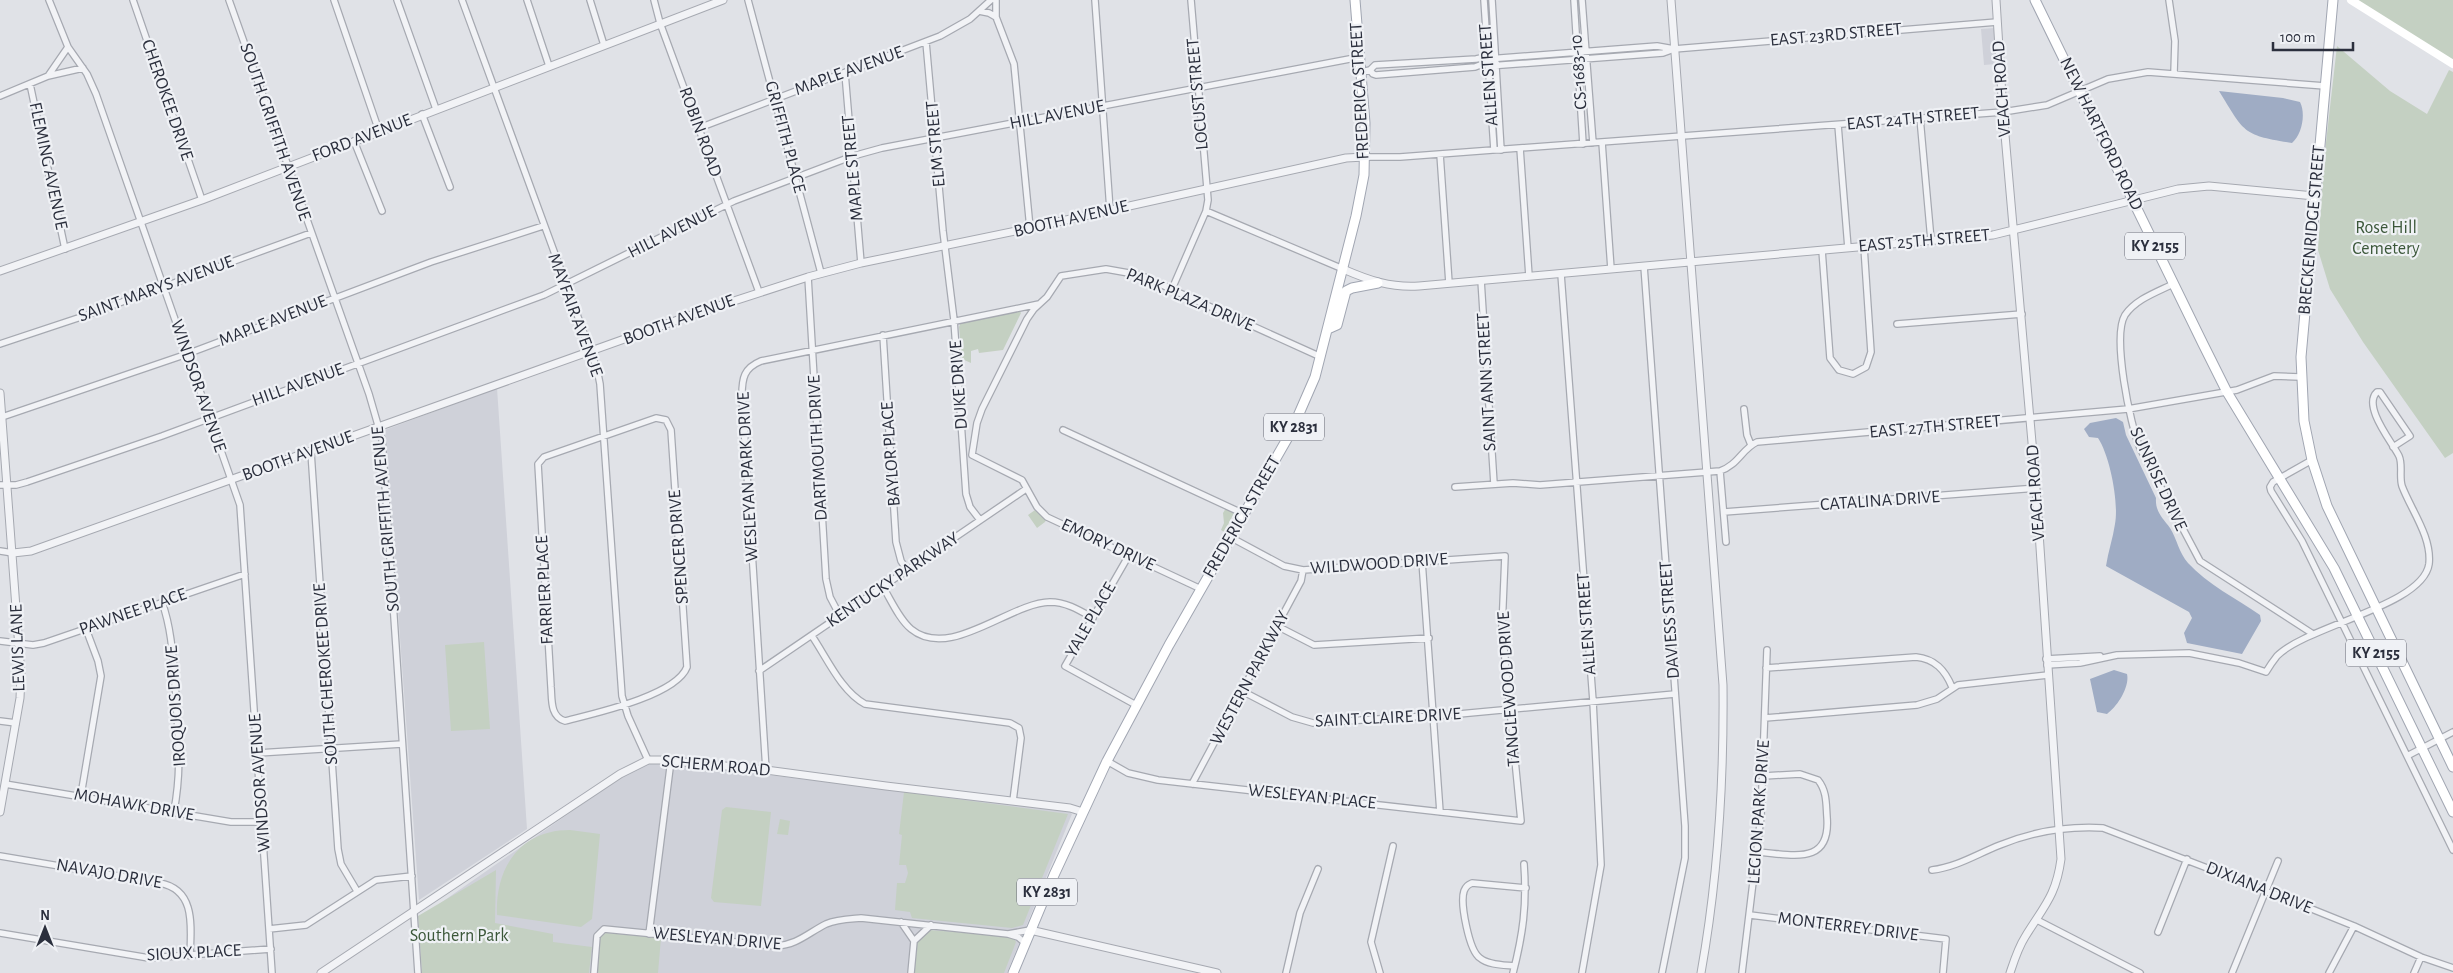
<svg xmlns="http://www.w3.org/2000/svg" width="2453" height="973" font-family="'Alegreya Sans',sans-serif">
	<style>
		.built { fill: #cfd1d9 }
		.green { fill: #c4d0c2 }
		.water { fill: #9facc4 }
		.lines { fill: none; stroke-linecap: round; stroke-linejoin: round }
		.minor-casing { stroke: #a6a9b1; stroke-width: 8 }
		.tertiary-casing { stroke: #a6a9b1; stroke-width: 9 }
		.primary-casing { stroke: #a1a6b2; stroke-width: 11 }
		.minor { stroke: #f2f3f6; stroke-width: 5.5 }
		.tertiary { stroke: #f2f3f6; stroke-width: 7 }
		.secondary { stroke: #fff; stroke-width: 8 }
		.primary { stroke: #fff; stroke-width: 9 }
		.labels { text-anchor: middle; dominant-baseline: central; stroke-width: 4.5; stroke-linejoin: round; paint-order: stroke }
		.shield { fill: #eff1f5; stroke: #666974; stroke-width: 1 }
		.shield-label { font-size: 16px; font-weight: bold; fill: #2b2f3d }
		.street-label { font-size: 18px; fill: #2b2f3d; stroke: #eff1f5 }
		.park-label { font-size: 18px; fill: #3b5739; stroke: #eff1f5 }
	</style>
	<rect width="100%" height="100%" fill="#e0e2e7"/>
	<path class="built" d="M1994,28L1996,64L1984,65L1981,29Z
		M497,388L527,829L419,900L385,430Z
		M661,762L1068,811L1072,814L1007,973H425L422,916L627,773L650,763Z"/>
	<path class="green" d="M2351,0H2453V64Z
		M2337,46L2390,91L2427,114L2449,70L2453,72V453L2445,458L2363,342L2330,289L2318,250L2324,160Z
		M1019,310L1021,313L1003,350L979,353L978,349L971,351V363L962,359L959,327L961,322Z
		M1226,508L1234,513L1224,532L1221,530L1224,523L1223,513Z
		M1035,510L1046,520L1045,522L1037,528L1028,515Z
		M484,642L490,729L451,731L445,645Z
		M904,792L1068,814L1023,925L1012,928L912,918L910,912L895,910L897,883H905L908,873L906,865H899L902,835L899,834Z
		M726,807L771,812L761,906L714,902L711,898L722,810Z
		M780,819L790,821L788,835L777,834Z
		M570,830L600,834L592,919L581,927L497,915C495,869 519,830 570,830Z
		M496,870L495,923L553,934V942L592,947L589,973H422L418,916Z
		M929,930L1008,936L1014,938L1016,942L1004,973H913L916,942Z
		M606,933L661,938L658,973H596L600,936Z"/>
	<path class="water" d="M2219,91L2283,98L2300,102C2306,114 2302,134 2292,143C2242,135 2245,133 2219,91Z
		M2116,418L2123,422L2126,435L2156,498C2155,512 2163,518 2170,528C2177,539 2179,553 2188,563C2207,584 2237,599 2260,615L2261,621L2242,654L2187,643L2184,633L2192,618L2189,612L2106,566C2108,552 2113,538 2115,524C2119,503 2110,456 2098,438L2089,437L2084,429L2090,423Z
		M2114,670L2127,674C2130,687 2117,707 2107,714L2097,712L2090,679Z"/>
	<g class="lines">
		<defs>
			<path id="minor" d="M49,0L68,47L87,74L96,94L240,505L272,973
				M133,0L202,200
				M229,0L369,394L382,439L418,973
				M334,0L379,131
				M397,0L436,109
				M462,0L597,369L600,384L622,696L628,716L648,760
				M527,0L549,66
				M590,0L604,45
				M654,0L660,23L759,292
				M748,0L821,273
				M996,0V17L1014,64L1030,228
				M1095,0L1110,210
				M1484,0L1494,150
				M1492,0L1501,150
				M1574,0L1583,144
				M1582,0L1593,143
				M2169,0L2175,41L2174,73
				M979,11L989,13L996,17
				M926,42L943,231L954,320L966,494L970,507L980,520
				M1488,59L1657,46L1674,49
				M1489,66L1663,53L1674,49L1997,22
				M1370,70L1373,74L1376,75L1475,67L1488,62
				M1361,72L1370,70L1375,65L1476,59L1481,58L1484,62
				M845,73L861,263
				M48,76L83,68
				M30,84L65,249
				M0,96L48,76L68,47
				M422,114L450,187
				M1920,118L1931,240
				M1838,125L1848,248
				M699,128L940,36L970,19L991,0
				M354,141L382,211
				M1602,142L1611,269
				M1520,148L1529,276
				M1440,154L1449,283
				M1365,157H1400L2003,112L2047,105L2108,79L2148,72L2325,86
				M1206,211L1343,269
				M1822,250L1830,358L1839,370L1853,374L1866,367L1871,352L1864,247
				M1644,266L1685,826V858L1662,973
				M1561,274L1593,701L1601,865L1582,973
				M808,277L826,579L830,597L840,616
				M1481,280L1494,484
				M2173,284C2157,292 2136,299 2125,315C2112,336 2130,425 2140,448L2200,561L2313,634
				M1172,289L1206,211L1208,200L1191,0
				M1897,324L2022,314
				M883,335L896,542L901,561L907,570
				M0,344L78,318L311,233
				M1744,409L1747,435L1751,445
				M2,417L187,354L431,262L543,226
				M656,418L666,420L671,430L687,667C676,696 592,714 565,721C550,717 552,699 551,687L538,464L544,457Z
				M1063,430L1244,514
				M311,452L338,849L341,864L357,891
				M2312,460L2273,482L2270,487L2271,491L2302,541L2453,850
				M1720,471L1726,542
				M0,485H16L27,482L162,436L544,295L734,201L853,156L882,148L1360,57
				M1455,487L1513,483L1540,485L1720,471C1738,465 1742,449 1757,442L2128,409L2237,390L2274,376L2300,377
				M1724,512L2036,488
				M0,551L13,553
				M1129,555L1065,666L1136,705
				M1422,561L1440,812
				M883,587C891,600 899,619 911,629C950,661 1009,603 1050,602C1066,602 1079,610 1093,618
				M1201,589L1047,517L1037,507L1022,480L972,455L977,423L982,409L1027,319L1034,309L1047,297L1061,276L1106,269L1140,275L1321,357
				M162,602C173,633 173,664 176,697C178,739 182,768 174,811
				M1277,626L1314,645L1429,638
				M812,636C827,658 841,691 865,704L1010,723L1019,728L1021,738L1013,801
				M0,641L33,645L44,643L245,574
				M2046,659L2100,656
				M2047,665L2080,663L2117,655L2189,653L2239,663L2266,672C2269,667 2273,661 2277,656C2306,626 2423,606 2429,564C2432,537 2411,510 2402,486C2399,476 2403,465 2399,456C2392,442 2362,406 2377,392H2380L2410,436L2393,447
				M1766,668L1916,657C1935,659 1945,670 1952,687
				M759,671L1026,489
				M1242,691L1292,717L1313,723L1459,714L1675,694
				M1765,718L1917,705L1937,699L1958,685L2048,675
				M0,721L16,723
				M258,753L402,744
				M2407,756L2453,732
				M1107,761L1128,773L1158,780L1521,821L1502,628L1505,556L1303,570L1284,566L1230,537
				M766,770L742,395C742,378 744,368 761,361L1039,304
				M5,784L231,822H263
				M1192,784L1301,581L1303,570
				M81,795L101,676L98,661L86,629
				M1757,852C1791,854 1831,867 1827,817C1826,804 1827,791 1818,780L1800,774L1764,776
				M0,856L160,883C196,890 191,926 190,956
				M1932,870C1957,867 1977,854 2000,845C2034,831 2066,826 2103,828L2267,891L2354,926L2421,957L2453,968
				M1750,915L1946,939L1943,973
				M2037,920L2140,973
				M901,922L914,941L911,973
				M269,929L306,925L376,880L412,876
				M2158,932L2187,859
				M0,933L149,958L271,949
				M649,934L671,760
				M1008,934L1018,937L1025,943
				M914,941L931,925
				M1514,966C1504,965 1488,965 1480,958C1469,951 1460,903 1464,891C1466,886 1468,885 1472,883L1526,888
				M594,973L597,936L604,929L776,946C797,945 808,933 826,924C837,919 849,919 861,918L1008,934L1030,930
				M1286,973L1300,913L1318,869
				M1380,973L1371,942L1393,846
				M1513,973C1523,934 1527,905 1524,864
				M1742,973L1761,816L1767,650
				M2232,973L2278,861
				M2329,973L2354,926
				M2414,973L2421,957"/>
			<path id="tertiary" d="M1671,0L1723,685C1724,782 1718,878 1701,973
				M1996,0L2003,112L2036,488L2061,859C2056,896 2044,906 2025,937C2018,948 2014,961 2010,973
				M1343,269C1368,280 1391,288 1419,286L1993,235L2178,189L2209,186L2314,196
				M0,271L202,200L723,0
				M0,393L21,675L20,698L0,812
				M13,553L31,551L700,312L808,277L861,263L1030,228L1346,158L1365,157
				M1030,930L1217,973
				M321,973L620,774L648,760H664L766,770L886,786L1070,808L1083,812"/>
			<path id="primary" d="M2035,0L2203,344L2227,392L2334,568L2453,812
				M2333,0L2301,357L2304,421L2312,460L2327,506L2453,767
				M1328,329L1337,325L1346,291L1352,288L1378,283
				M1013,973L1054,875L1107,761L1169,645L1291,432L1315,377L1356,216L1364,175L1365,123L1355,0"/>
		</defs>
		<use href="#minor" class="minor-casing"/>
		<use href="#tertiary" class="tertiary-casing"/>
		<use href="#primary" class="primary-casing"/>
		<use href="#minor" class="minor"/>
		<use href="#tertiary" class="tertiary"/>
		<path class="secondary" d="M2351,0L2453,64"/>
		<use href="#primary" class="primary"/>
	</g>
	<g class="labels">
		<g class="shield">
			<rect x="2125" y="232.5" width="60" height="27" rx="4"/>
			<rect x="1264" y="413.5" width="60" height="27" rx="4"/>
			<rect x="2346" y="639.5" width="60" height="27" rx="4"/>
			<rect x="1017" y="878.5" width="60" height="27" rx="4"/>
		</g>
		<g class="shield-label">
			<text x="2155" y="246">KY 2155</text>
			<text x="1294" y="427">KY 2831</text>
			<text x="2376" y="653">KY 2155</text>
			<text x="1047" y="892">KY 2831</text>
		</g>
		<g class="street-label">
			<text transform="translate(1836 35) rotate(-5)">EAST 23RD STREET</text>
			<text transform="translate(849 71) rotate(-20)">MAPLE AVENUE</text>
			<text transform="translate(1579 72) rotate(-94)">CS-1683-10</text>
			<text transform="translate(1489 75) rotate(-94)">ALLEN STREET</text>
			<text transform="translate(2002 89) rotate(-94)">VEACH ROAD</text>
			<text transform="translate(1360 91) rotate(-93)">FREDERICA STREET</text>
			<text transform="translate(1198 94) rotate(-95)">LOCUST STREET</text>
			<text transform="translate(167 100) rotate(71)">CHEROKEE DRIVE</text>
			<text transform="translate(1057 115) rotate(-11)">HILL AVENUE</text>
			<text transform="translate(1913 119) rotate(-5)">EAST 24TH STREET</text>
			<text transform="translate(275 132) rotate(71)">SOUTH GRIFFITH AVENUE</text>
			<text transform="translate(700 132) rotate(70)">ROBIN ROAD</text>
			<text transform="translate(2101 134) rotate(64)">NEW HARTFORD ROAD</text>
			<text transform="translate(785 137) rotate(75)">GRIFFITH PLACE</text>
			<text transform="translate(362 138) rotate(-21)">FORD AVENUE</text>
			<text transform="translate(936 144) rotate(-95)">ELM STREET</text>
			<text transform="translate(48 166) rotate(78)">FLEMING AVENUE</text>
			<text transform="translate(853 168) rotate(-95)">MAPLE STREET</text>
			<text transform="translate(1071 219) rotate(-13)">BOOTH AVENUE</text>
			<text transform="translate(2312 230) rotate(-85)">BRECKENRIDGE STREET</text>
			<text transform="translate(672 232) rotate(-27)">HILL AVENUE</text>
			<text transform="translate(1924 241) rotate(-5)">EAST 25TH STREET</text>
			<text transform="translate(156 289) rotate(-20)">SAINT MARYS AVENUE</text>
			<text transform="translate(1190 300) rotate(23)">PARK PLAZA DRIVE</text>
			<text transform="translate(575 315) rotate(70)">MAYFAIR AVENUE</text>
			<text transform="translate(679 320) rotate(-20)">BOOTH AVENUE</text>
			<text transform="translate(273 321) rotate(-21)">MAPLE AVENUE</text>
			<text transform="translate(1487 382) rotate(-93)">SAINT ANN STREET</text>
			<text transform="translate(298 385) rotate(-20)">HILL AVENUE</text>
			<text transform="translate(959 385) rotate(-94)">DUKE DRIVE</text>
			<text transform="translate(198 386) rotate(71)">WINDSOR AVENUE</text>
			<text transform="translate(1935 427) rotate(-5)">EAST 27TH STREET</text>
			<text transform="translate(818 448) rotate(-93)">DARTMOUTH DRIVE</text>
			<text transform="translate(891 454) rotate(-94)">BAYLOR PLACE</text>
			<text transform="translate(298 456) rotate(-20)">BOOTH AVENUE</text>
			<text transform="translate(748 477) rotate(-93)">WESLEYAN PARK DRIVE</text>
			<text transform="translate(2158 479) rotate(65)">SUNRISE DRIVE</text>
			<text transform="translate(2036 493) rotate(-94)">VEACH ROAD</text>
			<text transform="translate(1880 501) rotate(-4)">CATALINA DRIVE</text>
			<text transform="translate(1242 517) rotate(-60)">FREDERICA STREET</text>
			<text transform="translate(386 519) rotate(-95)">SOUTH GRIFFITH AVENUE</text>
			<text transform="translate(1108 545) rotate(25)">EMORY DRIVE</text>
			<text transform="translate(679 547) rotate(-94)">SPENCER DRIVE</text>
			<text transform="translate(1379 564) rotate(-4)">WILDWOOD DRIVE</text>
			<text transform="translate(893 580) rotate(-34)">KENTUCKY PARKWAY</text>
			<text transform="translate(545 590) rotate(-93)">FARRIER PLACE</text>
			<text transform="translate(133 612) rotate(-19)">PAWNEE PLACE</text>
			<text transform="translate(1091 620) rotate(-60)">YALE PLACE</text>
			<text transform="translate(1670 620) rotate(-94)">DAVIESS STREET</text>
			<text transform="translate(1587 624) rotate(-94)">ALLEN STREET</text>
			<text transform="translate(18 648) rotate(-92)">LEWIS LANE</text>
			<text transform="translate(326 674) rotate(-94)">SOUTH CHEROKEE DRIVE</text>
			<text transform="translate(1250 678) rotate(-62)">WESTERN PARKWAY</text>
			<text transform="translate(1509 689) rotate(-94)">TANGLEWOOD DRIVE</text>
			<text transform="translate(176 706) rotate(-94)">IROQUOIS DRIVE</text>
			<text transform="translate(1388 718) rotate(-3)">SAINT CLAIRE DRIVE</text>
			<text transform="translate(716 766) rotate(5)">SCHERM ROAD</text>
			<text transform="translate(260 783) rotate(-94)">WINDSOR AVENUE</text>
			<text transform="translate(1312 797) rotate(6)">WESLEYAN PLACE</text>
			<text transform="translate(134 805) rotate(10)">MOHAWK DRIVE</text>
			<text transform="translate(1759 812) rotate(-86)">LEGION PARK DRIVE</text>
			<text transform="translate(109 874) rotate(10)">NAVAJO DRIVE</text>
			<text transform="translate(2259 888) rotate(22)">DIXIANA DRIVE</text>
			<text transform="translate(1848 927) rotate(7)">MONTERREY DRIVE</text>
			<text transform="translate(717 939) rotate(5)">WESLEYAN DRIVE</text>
			<text transform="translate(194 953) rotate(-3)">SIOUX PLACE</text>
		</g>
		<g class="park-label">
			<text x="2386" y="228">Rose Hill<tspan x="2386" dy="21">Cemetery</tspan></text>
			<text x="459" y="936">Southern Park</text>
		</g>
	</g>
	<g transform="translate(45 928)" stroke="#eff1f5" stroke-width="4" paint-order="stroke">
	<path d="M0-4L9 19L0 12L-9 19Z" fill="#2b2f3d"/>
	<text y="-8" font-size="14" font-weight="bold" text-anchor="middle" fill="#2b2f3d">N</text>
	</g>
	<path d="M2273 42v8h80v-8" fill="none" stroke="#2b2f3d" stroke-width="2.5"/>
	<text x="2280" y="42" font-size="15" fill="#2b2f3d" stroke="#eff1f5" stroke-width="4" paint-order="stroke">100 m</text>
</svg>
